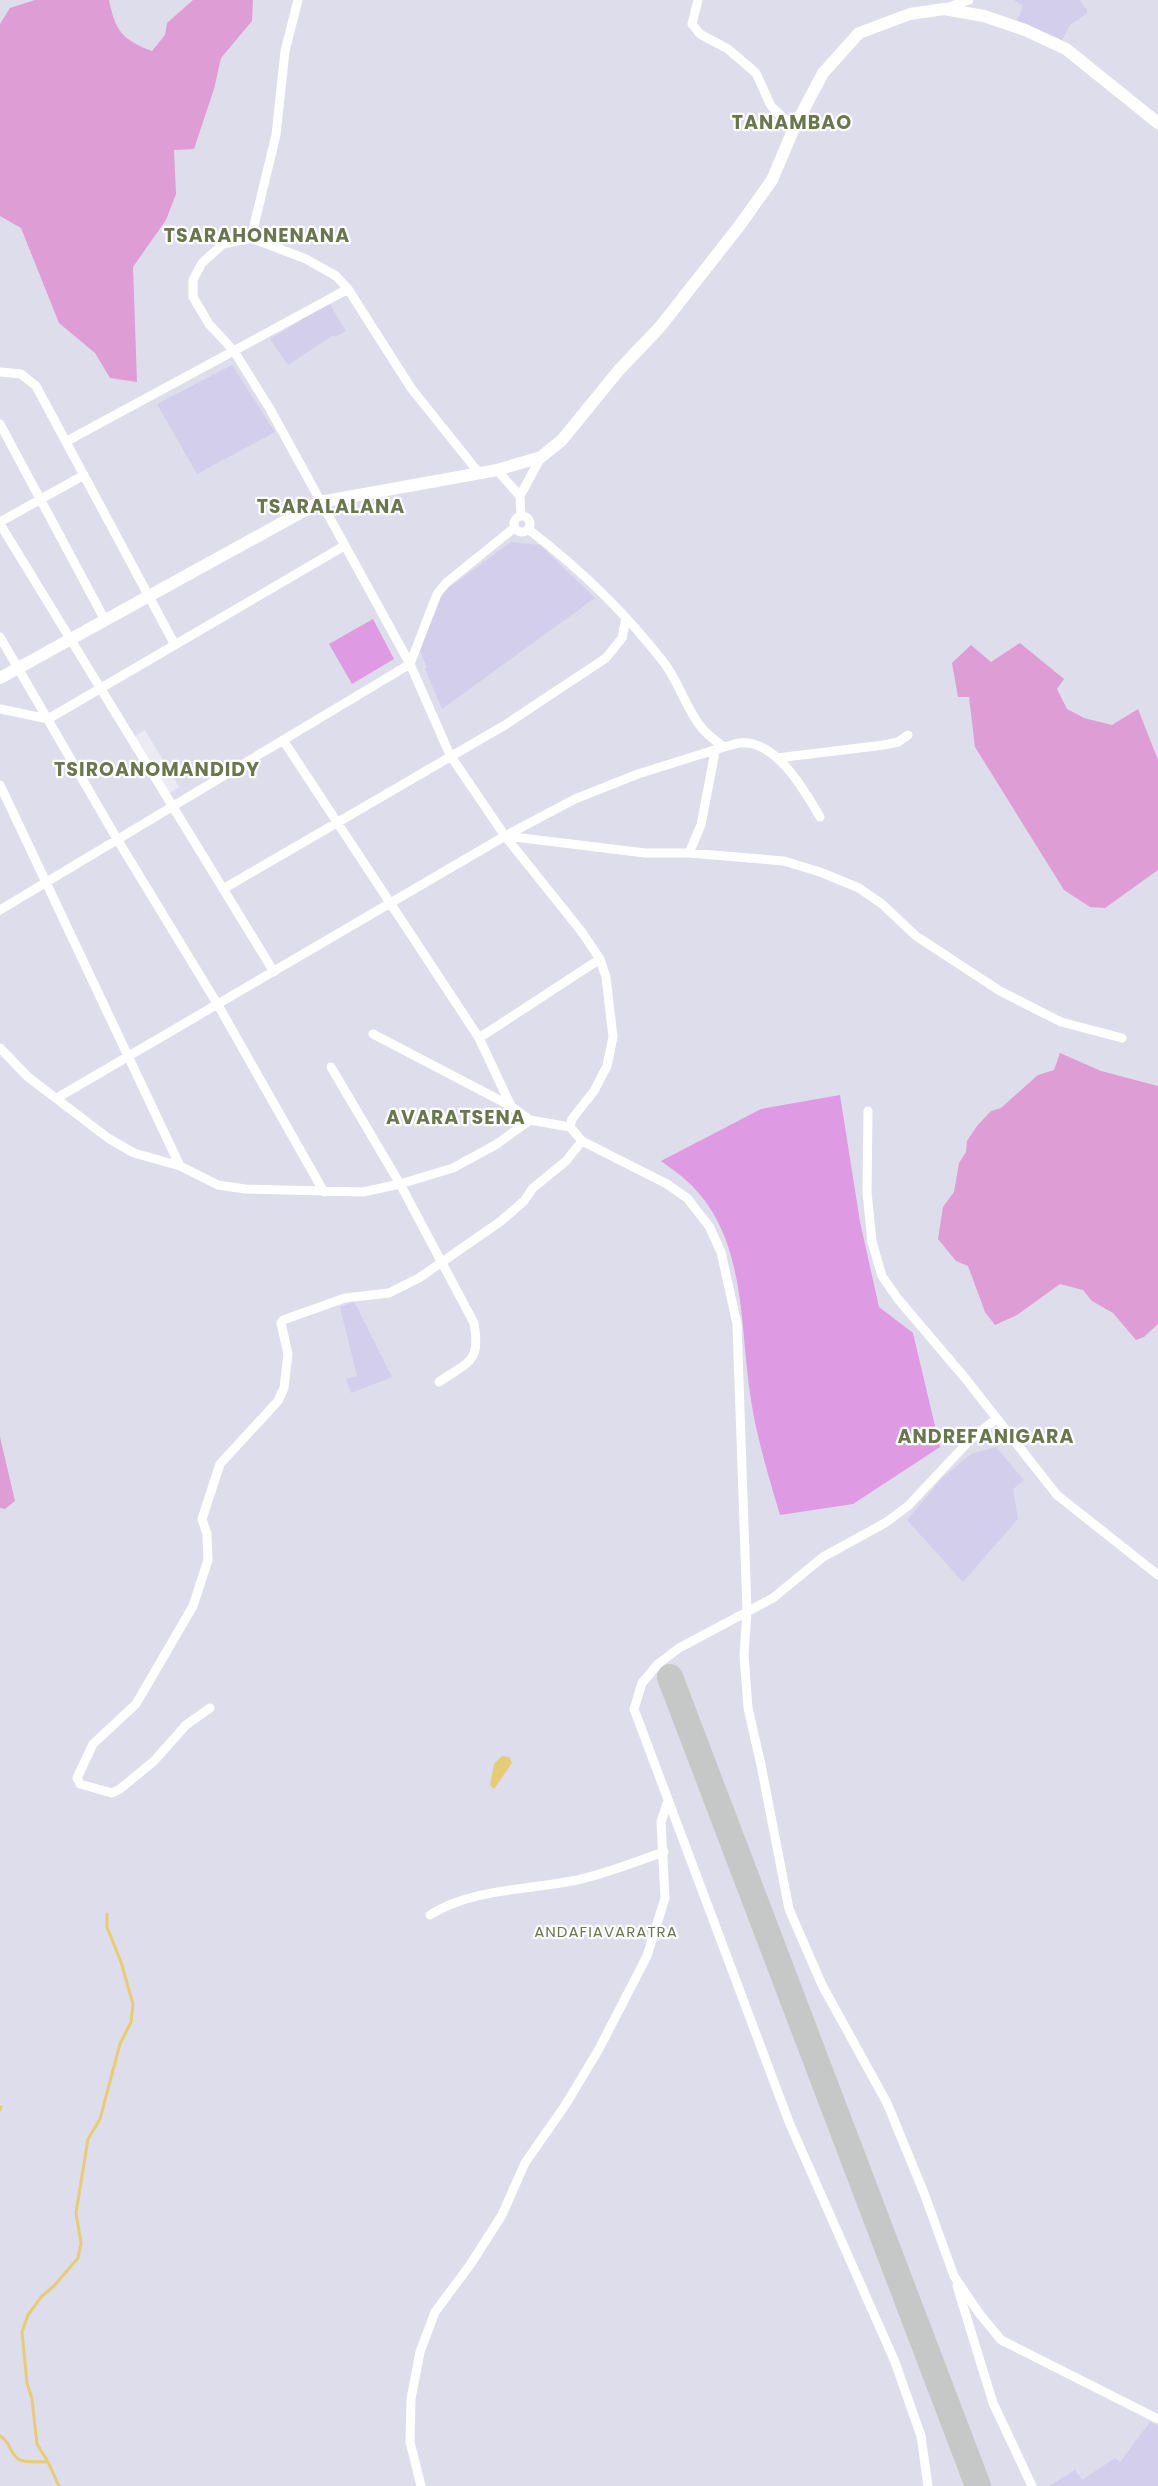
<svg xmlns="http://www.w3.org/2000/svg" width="1158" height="2486" font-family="Poppins,sans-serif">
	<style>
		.education { fill: #d3ceeb }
		.green { fill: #de9dd4 }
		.pitch { fill: #df9ae4 }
		.plaza { fill: #ecebf4 }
		.water { fill: #e6cc77 }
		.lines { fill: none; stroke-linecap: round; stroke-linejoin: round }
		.stream { stroke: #e6cc77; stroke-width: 3 }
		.taxiway { stroke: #c5c8c6; stroke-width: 26 }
		.street { stroke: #fff; stroke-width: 9 }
		.secondary { stroke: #fff; stroke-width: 12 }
		.labels { text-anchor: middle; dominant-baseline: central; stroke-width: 4.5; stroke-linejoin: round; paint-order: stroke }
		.neighbourhood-label { font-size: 15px; letter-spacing: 1px; fill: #6a774e; stroke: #fff }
		.district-label { font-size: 19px; font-weight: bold; letter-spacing: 1px; fill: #6a774e; stroke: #fff }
	</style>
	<rect width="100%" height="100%" fill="#deddeb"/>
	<path class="education" d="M1014,0H1080L1087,10V13L1070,25L1062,40L1017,21L1023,6Z
		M329,303L346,331L335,337L334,335L329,338L288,365L270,339Z
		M232,365L275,432L197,474L157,404Z
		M511,542L540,545L595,598L442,709L425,669L427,668L420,650L443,592Z
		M354,1301L392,1377L351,1393L346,1379L357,1376L340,1307Z
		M996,1447L1024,1480L1013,1489L1018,1519L963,1582L907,1520L942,1478L971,1454Z
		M1150,2422L1158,2426V2486H1049L1075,2470L1082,2480L1115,2458L1120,2462Z"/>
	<path class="green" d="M35,0H109C115,30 122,40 152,51L165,35L167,23L193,0H253L252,21L221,58L214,89L194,149L174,150L176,194L166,220L133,267L137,382L110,378L95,353L59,323L21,228L0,216V24L10,8Z
		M1020,643L1064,679L1057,689L1067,709L1084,718L1112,725L1138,709L1158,760V870L1105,908L1090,907L1064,890L975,747L969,697H958L952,663L971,645L991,662Z
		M1060,1053L1101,1071L1158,1086V1324L1144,1337L1136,1340L1113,1313L1092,1301L1083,1290L1060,1284L1017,1315L995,1325L985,1312L968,1266L956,1261L938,1239L943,1207L954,1192L959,1163L966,1152L967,1141L977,1126L991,1111L1001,1108L1038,1075L1054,1070Z
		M0,1437L15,1501L5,1509L0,1508Z"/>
	<path class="pitch" d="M373,619L394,659L352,684L329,644Z
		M840,1095L860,1222L879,1307L913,1333L940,1447L853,1504L780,1515C769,1478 757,1439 751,1400C739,1326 748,1238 688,1182C680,1174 670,1168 661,1161L761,1109Z"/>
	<path class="plaza" d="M145,730L179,787L165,796L131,739Z"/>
	<path class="water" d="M502,1756L509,1757L512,1763L494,1789L490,1785L494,1764Z"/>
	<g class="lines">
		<path class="stream" d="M0,2110L1,2107
			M0,2436C11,2441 10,2456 20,2460C28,2463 40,2461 48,2462L59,2486
			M48,2462L37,2444L32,2399L27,2383L22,2332L28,2315L42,2296L54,2286L78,2258L81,2243L76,2213L88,2139L100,2119L120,2044L131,2022L133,2004L121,1962L107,1927V1914"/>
		<path class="taxiway" d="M670,1677L978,2486"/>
		<path class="street" d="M698,0L692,24L700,34L728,49L756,73L771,106L794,128
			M946,8L969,0
			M251,238L276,135L285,51L298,0
			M348,289L336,276L306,259L251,238L223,244L202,263L193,280V297L209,324L234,351L270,409L410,664L450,755L505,836L581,931L600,959L606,977L613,1037L607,1066L594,1091L572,1119L570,1127L582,1141L667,1184L687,1198L709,1226L721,1252L737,1324L747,1611L744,1655L748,1708L761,1765L789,1909L822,1985L887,2103L924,2193L954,2276L979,2313L1001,2340L1158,2419
			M0,372L21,374L36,386L175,645
			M0,424L105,620
			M67,441L348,289L411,388L479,473
			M497,470L520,496
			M521,516L520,496L541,457
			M514 524a8 8 0 1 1 16 0a8 8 0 1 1-16 0Z
			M0,522L84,475
			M0,524L274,972
			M528,529C579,568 625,612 665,664C679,683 686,708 701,727C707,735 716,741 724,747C729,746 734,744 739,743C775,738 805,791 820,817
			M0,637L117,839L218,1005L324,1192
			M0,709L48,719L344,546
			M283,740L479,1038L511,1106L530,1120
			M777,758L884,745L898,742L908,735
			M0,785L180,1166
			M506,836L645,853H689L784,861L820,872L859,888L882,904L916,936L1000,991L1061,1022L1122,1038
			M689,853L701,825L715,752
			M223,889L505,725L553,693L606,658L622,638L626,618
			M0,910L410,664L437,594L446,583L514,528
			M373,1034L511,1106
			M479,1038L600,959
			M0,1048L28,1077L108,1138L134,1153L180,1166L218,1185L245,1189L363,1192L400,1184L453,1168L497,1144L530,1120L570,1127
			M331,1067L400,1184L474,1323C481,1363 469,1361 439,1382
			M57,1098L505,836L575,799L638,774L724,747
			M868,1111L867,1192L872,1242L882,1276L898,1299L965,1378L1057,1495L1158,1575
			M210,1708L186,1725L154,1761L120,1789L112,1793L80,1784L77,1778L93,1744L136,1704L193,1606L208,1560L207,1534L202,1519L220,1464L278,1401L284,1388L288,1354L281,1323L283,1320L345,1298L389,1293L419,1278L501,1221L524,1201L533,1188L566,1161L582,1141
			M430,1915C471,1889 526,1890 572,1881C603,1875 634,1862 664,1852
			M957,2286L993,2403L1032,2486
			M421,2486L410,2442L411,2399L420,2352L435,2312L470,2265L502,2215L525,2163L566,2104L599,2049L647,1956L665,1898L661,1822L668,1801
			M928,2486L921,2436L895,2362L789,2122L634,1709L642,1683L658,1664L679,1648L773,1598L823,1557L885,1523L908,1506L970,1440L996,1419"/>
		<path class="secondary" d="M0,678L320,502L497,470L541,457L562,440L619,370L660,327L740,225L772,180L794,128L823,73L859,33L910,14L944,9L984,16L1025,30L1066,49L1158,123"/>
	</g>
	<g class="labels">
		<g class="neighbourhood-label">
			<text x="606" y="1931">ANDAFIAVARATRA</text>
		</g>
		<g class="district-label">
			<text x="792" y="122">TANAMBAO</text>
			<text x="257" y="235">TSARAHONENANA</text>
			<text x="331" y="506">TSARALALANA</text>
			<text x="157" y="769">TSIROANOMANDIDY</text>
			<text x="456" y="1117">AVARATSENA</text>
			<text x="986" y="1436">ANDREFANIGARA</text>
		</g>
	</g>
</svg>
